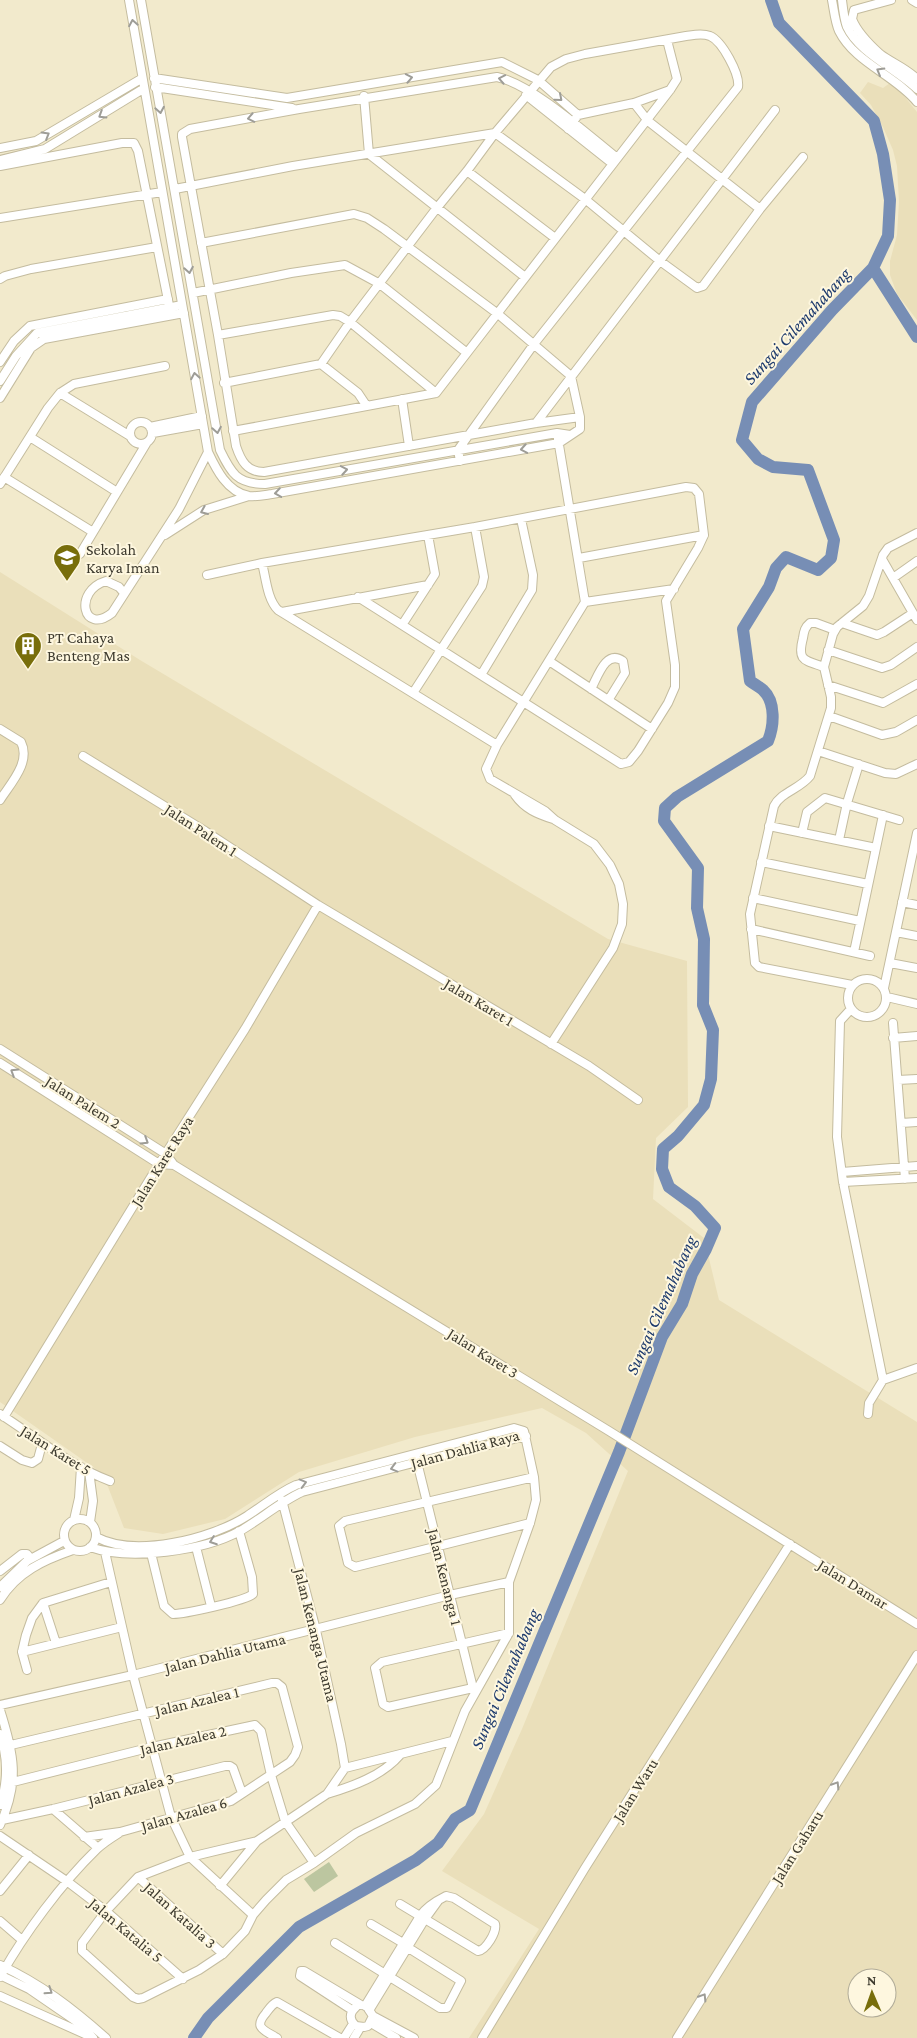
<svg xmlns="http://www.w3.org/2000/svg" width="917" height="2038" font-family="'Crimson Pro',serif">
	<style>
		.built { fill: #eadfba; fill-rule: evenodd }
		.green { fill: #bcc6a0 }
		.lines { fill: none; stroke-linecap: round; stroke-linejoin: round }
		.river { stroke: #778eb5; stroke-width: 12 }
		.minor-casing { stroke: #c4bc9f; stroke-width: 10 }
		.minor { stroke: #fff; stroke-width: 8 }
		.oneway { stroke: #9e9d97 }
		.labels { text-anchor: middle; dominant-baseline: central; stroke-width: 4; stroke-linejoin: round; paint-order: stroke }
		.poi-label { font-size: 16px; fill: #3e3b2f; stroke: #fef7df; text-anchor: start }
		.street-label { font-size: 16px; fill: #3e3b2f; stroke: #fef7df }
		.water-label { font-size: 18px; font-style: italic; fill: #1d3a6d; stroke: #fef7df }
	</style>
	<rect width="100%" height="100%" fill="#f2eacc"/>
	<path class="built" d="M868,82L883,88L890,83L900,91L917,112V320L897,294L890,275V261L897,235L899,202L897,166L893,150L883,127L871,105L860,93Z
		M0,572L140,660L608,939L687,961L688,1107L656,1138L653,1199L704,1238L719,1300L917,1422V2038H469L539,1929L442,1871L484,1814L522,1729L628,1471L586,1433L542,1408L415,1437L299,1472L225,1519L163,1534L124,1528L103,1474L0,1402ZM857,1978H887V2008H857Z"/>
	<path class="green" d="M329,1862L338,1876L314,1892L304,1879Z"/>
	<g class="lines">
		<path class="river" d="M873,268L917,337
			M194,2038L208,2018L299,1927L416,1860L438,1843L455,1819L470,1810L619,1452L662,1337L682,1304L692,1274L706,1249L715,1228L695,1206L669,1187L662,1169L663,1149L678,1136L704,1105L711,1079L713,1030L703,1005L704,939L697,908L698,868L664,821L665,808L677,797L768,741C774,726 776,702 763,690C760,687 754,684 750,681L743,629L769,587L776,568L786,557L818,570L831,558L834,540L808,470L773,467L758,459L742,440L752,402L832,310L873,268L888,236L890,200L883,154L874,121L779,23L771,0"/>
		<defs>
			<path id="minor" d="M129,0L208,452C216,469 227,492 249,496C256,497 265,495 272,494L559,443L580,429V417
				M141,0L220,450C231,473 237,484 265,484L557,433L570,435
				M832,0C834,10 835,22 839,31C855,63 895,75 917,102
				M842,0C843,9 844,19 847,27C858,52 898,70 917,89
				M891,0L854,10L852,19C857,32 870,45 880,54C892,63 906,68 917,79
				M912,0L917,3
				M154,78L287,98L502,62L538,80L578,115
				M155,87L292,108
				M526,95L613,164
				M364,96L369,154L525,277
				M634,103L648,121L760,209
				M568,129L578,115L634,103L670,90
				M0,148L36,141L141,79
				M0,160L45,149L143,89
				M0,166L122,143H134L138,151L171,315
				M467,171L555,238
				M175,189L293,166L495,133L585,199L660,261L697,288L703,286L760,209L803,157
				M0,218L162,192
				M201,243L354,214L367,218L384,229L498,314L571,376L580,417L536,423L264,472C247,472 241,461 236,446L218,335L182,137V134L190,129L299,109L497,77C532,84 588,135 617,158
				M0,279L5,276L31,269L157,247
				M193,293L291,273L345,265L380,284L467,353
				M218,335L333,315L340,316L350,322L436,393
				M0,362L14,341L30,326L168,299
				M321,364L350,322L436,209L467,171L495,133L551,67L566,59L585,54L686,36C694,35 702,33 710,36C722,41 740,74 738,87L534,344L458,450L460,461
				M0,381L16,356L37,333L182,305
				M224,383L321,364L358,393L366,405
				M60,393L130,436
				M0,398L31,348L44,339L184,313
				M402,399L409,446
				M130 433a11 11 0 1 1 22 0a11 11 0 1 1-22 0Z
				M536,423L775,110
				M150,427L202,416
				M233,431L436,393L670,90L677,79L667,40
				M153,433L203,424
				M30,437L117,492
				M4,477L93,532
				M0,484L48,408L60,393L74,384L165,366
				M165,535L204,510L249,496
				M80,554L146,444
				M579,558L704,535
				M882,559L917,620
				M262,563C266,578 267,599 278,610L497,745
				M207,575L262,563L475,527L686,487L694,488L699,494L704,535L698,548L666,601L675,665V687L668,703L638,751L629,762L621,764L358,597
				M893,578L917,561
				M124,593L119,587L106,581C73,591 83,636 112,613L179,509L208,452
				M585,602L674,589
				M282,612L428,585
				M842,623L877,635L884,632L913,613
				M402,625L435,574L428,535
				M828,650L882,668L891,665L917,647
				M549,661L652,729
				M824,667C804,660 797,661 803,638C804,631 805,627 810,623H816L835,630
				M481,675L532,590L533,575L521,519
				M828,685L883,703L917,684
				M591,689C598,676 606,649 623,661L625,673L609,699
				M413,693L482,586L484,577L475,527
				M829,716L882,735L896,732L917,720
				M0,729L21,742C31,762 11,783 0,800
				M818,751L885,773L896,774L917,764
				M83,756L205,831L318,905L589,1066L638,1100
				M515,795C525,809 537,814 553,819
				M769,826L876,848
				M802,833L807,812L825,798L899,820
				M839,840L847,803L859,764
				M761,862L868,884
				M753,898L860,921
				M902,902L917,905
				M751,929L870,956
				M896,932L917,936
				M854,952L883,815
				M890,963L917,968
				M848 998a19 19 0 1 1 38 0a19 19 0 1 1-38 0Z
				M852,985L759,967L755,963L750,914L774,806C781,792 800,789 810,776L831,708V697L824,667L833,634L837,627L863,606L869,596L883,555L888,548L917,533
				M884,988L917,833
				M887,997L917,1004
				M851,1009L840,1021L837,1137L843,1182L883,1380L869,1403L868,1414
				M893,1023L905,1179
				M893,1038L917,1036
				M551,1044L613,948L622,924L623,904L619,884L610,865L594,844L555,820L545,811L490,779L486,769L497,745L585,602L558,439
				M0,1049L166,1154L174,1165L609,1431L917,1624
				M0,1063L159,1164L174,1165
				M898,1080L917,1079
				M901,1123L917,1122
				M842,1172L917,1166
				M843,1182L917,1178
				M883,1380L917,1368
				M0,1414C36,1437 70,1466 110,1481
				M4,1417L159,1164L245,1029L318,905
				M0,1446L22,1460L32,1463L38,1459L42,1444
				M416,1458L473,1688L476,1690
				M89,1471L93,1501L90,1522
				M282,1500L316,1630L341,1744L345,1768
				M64 1535a16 16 0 1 1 32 0a16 16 0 1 1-32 0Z
				M74,1520L79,1498L81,1467
				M530,1523L355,1567L348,1563L339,1526L345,1521L534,1477
				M96,1537C135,1558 211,1539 247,1516C264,1505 278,1493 296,1485L514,1428L524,1431L534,1477L536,1500L530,1523L509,1582V1633L465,1711L436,1785L415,1804L356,1833L314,1863L286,1880L266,1900L253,1915L245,1931L223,1954L199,1970L143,1998L138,1999L133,1997L82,1951V1943L106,1911L138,1877L190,1857L257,1841L327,1794L345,1768
				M90,1547C129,1561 204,1551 240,1531C261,1519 280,1502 302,1492L417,1462L526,1436
				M196,1547L211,1606
				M150,1549L164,1606L173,1614C184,1614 245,1601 253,1594L252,1577L239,1531
				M105,1552L133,1675L171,1817L190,1857L253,1915
				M0,1571L22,1554H27L31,1559
				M0,1587L27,1561L64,1541
				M0,1600C17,1572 44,1560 73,1550
				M43,1603L56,1643
				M22,1652L122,1627
				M27,1670L22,1652L26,1635L32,1618L43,1603L111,1582
				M473,1688L388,1707L383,1704L375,1668L382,1662L509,1633
				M0,1705L133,1675L450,1595L509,1582
				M0,1710C14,1754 20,1781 0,1825
				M0,1734C8,1758 8,1782 0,1805
				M11,1745L272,1683H277L282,1687L298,1747L295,1755L290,1762L231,1801L120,1832L84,1837
				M345,1768L452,1741
				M13,1782L152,1747L255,1725L261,1731L271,1775L285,1821L314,1863
				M327,1794C353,1786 382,1776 400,1755
				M53,1809L98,1848
				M2,1820L53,1809L225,1766H230L233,1768L242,1793
				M0,1836L68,1882L106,1911L183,1979
				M138,1877L223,1954
				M220,1886L257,1841
				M0,1891L29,1855
				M0,1921L22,1940
				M371,1924L403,1943
				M335,1943L440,2008H447L461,1981L407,1947
				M0,1965C41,1984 72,2008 106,2038
				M0,1975L29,1989L80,2024L93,2038
				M0,1977C24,1934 61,1884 97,1849C103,1843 111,1838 119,1833
				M0,1996L87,2035
				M365,2006L420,1916C426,1907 436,1901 446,1896L454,1898L495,1924C497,1932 486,1950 478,1951L400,1904
				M356,2007C349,2013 349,2020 356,2026L364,2027L368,2026L373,2016
				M367,2007L373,2016L414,2038
				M370,2009L425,1919L438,1901
				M352,2010L300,1976L301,1971H304L361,2005
				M371,2023L396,2038
				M277,2038C264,2030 253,2028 266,2013C269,2009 272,2004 277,2002L340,2038
				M344,2038L353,2024
				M354,2038L360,2028
				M482,2038L585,1868L790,1544
				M677,2038L917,1655"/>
		</defs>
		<use href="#minor" class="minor-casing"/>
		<use href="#minor" class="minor"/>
	</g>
	<defs><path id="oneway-chevron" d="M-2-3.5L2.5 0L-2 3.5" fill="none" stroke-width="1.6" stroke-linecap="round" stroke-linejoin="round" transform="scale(1.25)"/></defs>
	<g class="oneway">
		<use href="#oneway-chevron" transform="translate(133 23) rotate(-100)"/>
		<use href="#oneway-chevron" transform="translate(880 71) rotate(-150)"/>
		<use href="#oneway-chevron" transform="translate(409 78) rotate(-11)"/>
		<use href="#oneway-chevron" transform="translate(502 79) rotate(-169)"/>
		<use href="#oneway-chevron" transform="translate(559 98) rotate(41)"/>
		<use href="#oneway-chevron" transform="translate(160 110) rotate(80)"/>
		<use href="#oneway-chevron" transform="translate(102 115) rotate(148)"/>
		<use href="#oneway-chevron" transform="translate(251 118) rotate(169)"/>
		<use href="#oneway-chevron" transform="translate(46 135) rotate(-31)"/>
		<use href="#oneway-chevron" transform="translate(189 270) rotate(80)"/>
		<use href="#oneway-chevron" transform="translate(195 376) rotate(-100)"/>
		<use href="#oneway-chevron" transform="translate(217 430) rotate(80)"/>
		<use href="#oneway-chevron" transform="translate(524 449) rotate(170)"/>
		<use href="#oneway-chevron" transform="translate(344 470) rotate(-10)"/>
		<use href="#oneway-chevron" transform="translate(278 493) rotate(171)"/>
		<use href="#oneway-chevron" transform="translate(204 511) rotate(157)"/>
		<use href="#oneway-chevron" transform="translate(14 1072) rotate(-148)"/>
		<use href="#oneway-chevron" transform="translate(145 1141) rotate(32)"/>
		<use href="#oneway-chevron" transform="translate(394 1468) rotate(165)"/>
		<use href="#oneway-chevron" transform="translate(303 1483) rotate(-15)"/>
		<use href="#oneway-chevron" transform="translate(213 1541) rotate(160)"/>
		<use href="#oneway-chevron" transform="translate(836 1785) rotate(-58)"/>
		<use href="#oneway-chevron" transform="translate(49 1991) rotate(34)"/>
		<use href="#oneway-chevron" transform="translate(703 1997) rotate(-58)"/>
	</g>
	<defs>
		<symbol id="school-pin" viewBox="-11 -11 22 30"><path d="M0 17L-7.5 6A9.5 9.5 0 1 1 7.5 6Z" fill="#786e0b" stroke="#fef7df"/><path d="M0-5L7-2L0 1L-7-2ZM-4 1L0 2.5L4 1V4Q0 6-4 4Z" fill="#fff"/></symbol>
		<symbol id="building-pin" viewBox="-11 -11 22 30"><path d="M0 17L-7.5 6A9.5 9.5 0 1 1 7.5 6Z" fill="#786e0b" stroke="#fef7df"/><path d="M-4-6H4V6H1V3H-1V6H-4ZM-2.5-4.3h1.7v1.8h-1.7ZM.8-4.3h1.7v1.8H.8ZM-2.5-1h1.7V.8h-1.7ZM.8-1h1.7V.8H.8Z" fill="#fff"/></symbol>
	</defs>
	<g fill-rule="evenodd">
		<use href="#school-pin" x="51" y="542" width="32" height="43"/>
		<use href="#building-pin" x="12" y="630" width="32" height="43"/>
	</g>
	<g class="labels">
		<g class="poi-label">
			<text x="86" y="549">Sekolah<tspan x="86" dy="18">Karya Iman</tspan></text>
			<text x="47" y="637">PT Cahaya<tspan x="47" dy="18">Benteng Mas</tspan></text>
		</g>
		<g class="street-label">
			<text transform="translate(201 830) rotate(33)">Jalan Palem 1</text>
			<text transform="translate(479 1002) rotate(31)">Jalan Karet 1</text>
			<text transform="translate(83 1102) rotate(32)">Jalan Palem 2</text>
			<text transform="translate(162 1161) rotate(-58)">Jalan Karet Raya</text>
			<text transform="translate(483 1353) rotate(32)">Jalan Karet 3</text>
			<text transform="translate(465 1449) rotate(-15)">Jalan Dahlia Raya</text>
			<text transform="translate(56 1450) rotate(32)">Jalan Karet 5</text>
			<text transform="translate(445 1577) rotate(76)">Jalan Kenanga 1</text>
			<text transform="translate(853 1584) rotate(32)">Jalan Damar</text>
			<text transform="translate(316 1635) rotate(76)">Jalan Kenanga Utama</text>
			<text transform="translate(225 1653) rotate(-14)">Jalan Dahlia Utama</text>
			<text transform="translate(197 1701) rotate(-13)">Jalan Azalea 1</text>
			<text transform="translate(183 1740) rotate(-13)">Jalan Azalea 2</text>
			<text transform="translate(131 1789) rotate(-15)">Jalan Azalea 3</text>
			<text transform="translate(635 1790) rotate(-58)">Jalan Waru</text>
			<text transform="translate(184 1814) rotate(-16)">Jalan Azalea 6</text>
			<text transform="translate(797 1847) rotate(-58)">Jalan Gaharu</text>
			<text transform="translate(180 1915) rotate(42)">Jalan Katalia 3</text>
			<text transform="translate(126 1930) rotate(40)">Jalan Katalia 5</text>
		</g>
		<g class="water-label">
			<text transform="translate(797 326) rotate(-48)">Sungai Cilemahabang</text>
			<text transform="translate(661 1305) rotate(-66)">Sungai Cilemahabang</text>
			<text transform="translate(505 1679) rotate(-67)">Sungai Cilemahabang</text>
		</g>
	</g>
	<g transform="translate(872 1993) rotate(358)"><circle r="24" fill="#fef7df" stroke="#b1ac99"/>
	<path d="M0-4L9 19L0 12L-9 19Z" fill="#786e0b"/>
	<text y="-8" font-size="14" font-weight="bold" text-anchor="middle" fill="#3e3b2f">N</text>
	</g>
</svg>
